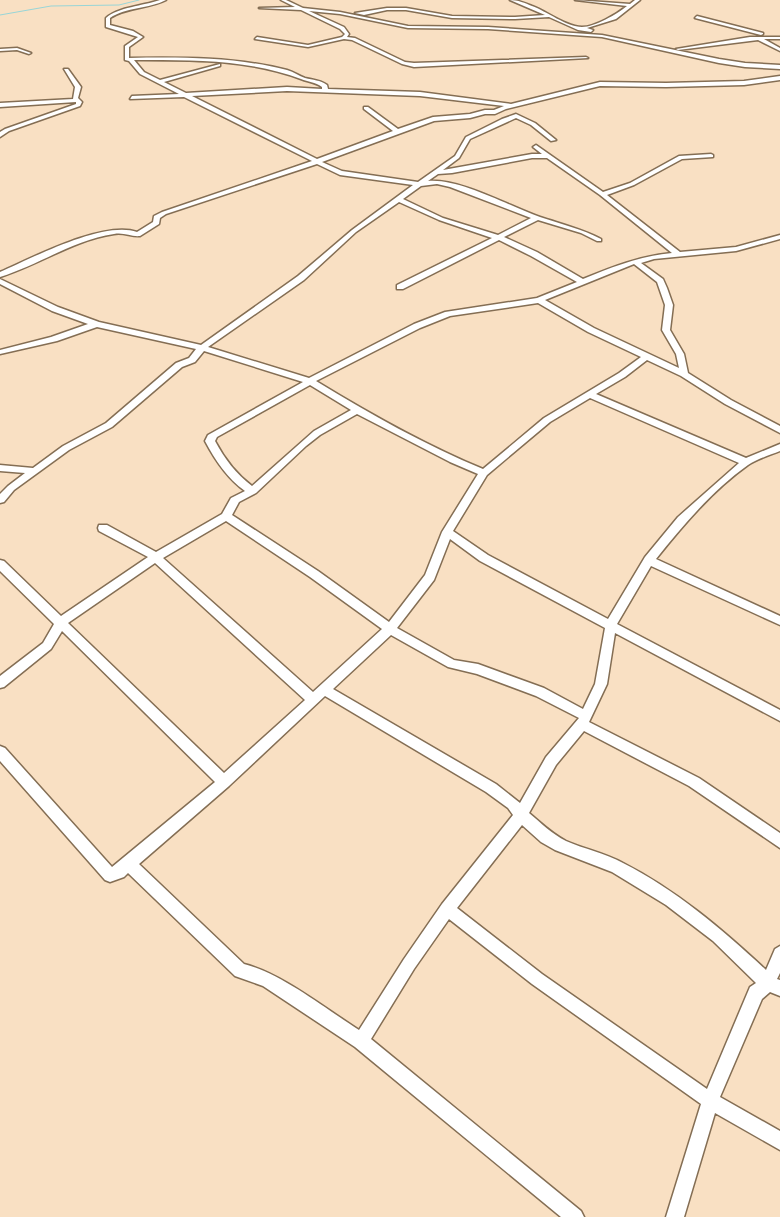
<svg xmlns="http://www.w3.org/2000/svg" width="780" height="1217" font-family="'Roboto Condensed',sans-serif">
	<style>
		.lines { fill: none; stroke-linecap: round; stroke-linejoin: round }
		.stream { stroke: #98d5d7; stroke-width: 1 }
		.minor-casing { stroke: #846e54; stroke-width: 3 }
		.minor { fill: #fff; fill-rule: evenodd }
	</style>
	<rect width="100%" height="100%" fill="#f9e0c3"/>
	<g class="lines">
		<path class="stream" d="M0,15L51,6L119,5L139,0"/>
		<defs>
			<path id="minor" d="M160,0H166C149,9 126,7 110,18V25L133,31L143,37L129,47V58C182,57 236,57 287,70C294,72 299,76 305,78C313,80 320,80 327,85L328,89L420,92L511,104L600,82L666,83L744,81L780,76V80L744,85L666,87L600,86L506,109L495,114H485L470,118L434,121L322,162L342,171L418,182L455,156L466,137L502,119L516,114L535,123L556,140L551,141L531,125L516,118L470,139L459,158L443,170L532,154H542L533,147L536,145L603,192L630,183L679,156L711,154L713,155V157L682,159L634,185L607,195L680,252L736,247L780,235V239L736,251L654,259L641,263L663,279L667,288L673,305L670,330L684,354L688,373L731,400L780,426V433L725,404L681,376L647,360L625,377L596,394L746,458L780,444V451C770,455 757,459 748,465C713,490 683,525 656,559L780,616V625L651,566L617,624L780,710V721L615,633L607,684L589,722L699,778L780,833V848L689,786L584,731L556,765L529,813C541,823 552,834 566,841C584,849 605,853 623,863C676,890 722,929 766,970L775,949L780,946V973L777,979L780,980V996L770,992L762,999L720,1097L780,1131V1150L715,1113L684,1217H666L701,1104L532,984L449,919L414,969L371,1039L581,1211L584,1217H561L355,1047L263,986L235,976L128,873L124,877L110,882L105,880L0,761V746L5,748L112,867L215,782L62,631L51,649L4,687L0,688V676L43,643L54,624L0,571V560L4,561L61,616L148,557L99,531L98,528L99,525H107L156,552L222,514L231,498L245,491C227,478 215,460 205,441L208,435L303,382L204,351L195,362L182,367L112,427L69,450L14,490L4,502L0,503V494L8,486L25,473L0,471V465L33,468L63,446L106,423L176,363L189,358L196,349L97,327L57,341L0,354V350L51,337L88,324L52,311L0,284V279L58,307L99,322L201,345L298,276L352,230L413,185L340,175L317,164L166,214L160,218L159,224L140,236C131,237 124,232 114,234C73,240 39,265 0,277V272C32,258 104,220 137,232L153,222L154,216L162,212L312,161L184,97L130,99L132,96L179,94L140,74L129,61L125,60V46L138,37L106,27V18C118,7 143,6 160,0ZM134,60C190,60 248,59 301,79C308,82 315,82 322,87V89L287,87L186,93L164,82L220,66V64L160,80L144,72ZM287,91L420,96L504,106L494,110H485L470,114L433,117L398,129L368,107H364V109L393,131L317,159L192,96ZM532,158H547L600,195L672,253C640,256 612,267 583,279L537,252L504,237L538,220L581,233L597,241H601V239C582,229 561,224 540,217C509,206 459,178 428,181L438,174L452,173ZM437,184L450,187L531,218L498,235L443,218L403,199L421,186ZM399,202L439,220L492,238L397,285V289H403L499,240L531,256L577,282L537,298L445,312L414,324L309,378L208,347L304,280L356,232ZM634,264L657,282L665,305L662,330L676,354L679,368L594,328L545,300ZM538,303L588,332L641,357L619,373L544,418L483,469C425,445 370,414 316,381L420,328L450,316ZM310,385L351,410L314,431L252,486C236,474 224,458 215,441L217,437ZM590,398L739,463L678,517L645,557L608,619L488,555L453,531L487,475L550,422ZM357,414L450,462L478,474L442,532L425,575L389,622L318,571L232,515L239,502L256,493L306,446L320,435ZM226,521L310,577L382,629L313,692L163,558ZM450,539L480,561L605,628L595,684L583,709L544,688L478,664L454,660L397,628L434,580ZM155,563L305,700L224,773L68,623ZM391,635L448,667L477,674L536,696L579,718L546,757L520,803L496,784L333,689ZM325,696L486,792L508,808L513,815L442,904L404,959L359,1030C326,1009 281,973 244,964L139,864L229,786ZM522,825L541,842L555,850L612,872L666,905L713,941L756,983L750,987L707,1089L542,974L457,908Z
				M281,0H286L303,8L340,12L408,26L488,27L602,35L719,59L745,63L780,65V69L745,67L719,63L602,37L488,29L408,28L340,14L309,11L344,27L349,34L347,37L355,38L405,62L414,63L586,57L588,58L414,67L402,64L352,40L344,39L308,47L255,39L257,37L308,45L342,37L345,34L340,29L301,10L259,8L295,7Z
				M510,0C518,0 525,3 532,6C546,11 567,27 582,27C595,27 617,14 627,6L575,0L630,4L635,0H640L616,19L587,28L593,30L591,32L578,30L549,17L515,19L452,18L406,10H387L364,15L355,13L387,8H406L452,16L515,17L545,15Z
				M697,16L763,33V34L761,35L695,18Z
				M750,37H780V39H764L780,48V51L758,40L678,50L676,49Z
				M17,48L31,53L29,54L17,50L0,51V49Z
				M64,69H68L81,87L78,98L82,102L80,106L9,131L0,137V132L5,129L76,104V102L0,107V103L73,99L75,87Z"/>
		</defs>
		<use href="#minor" class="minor-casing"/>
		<use href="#minor" class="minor"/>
	</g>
</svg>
